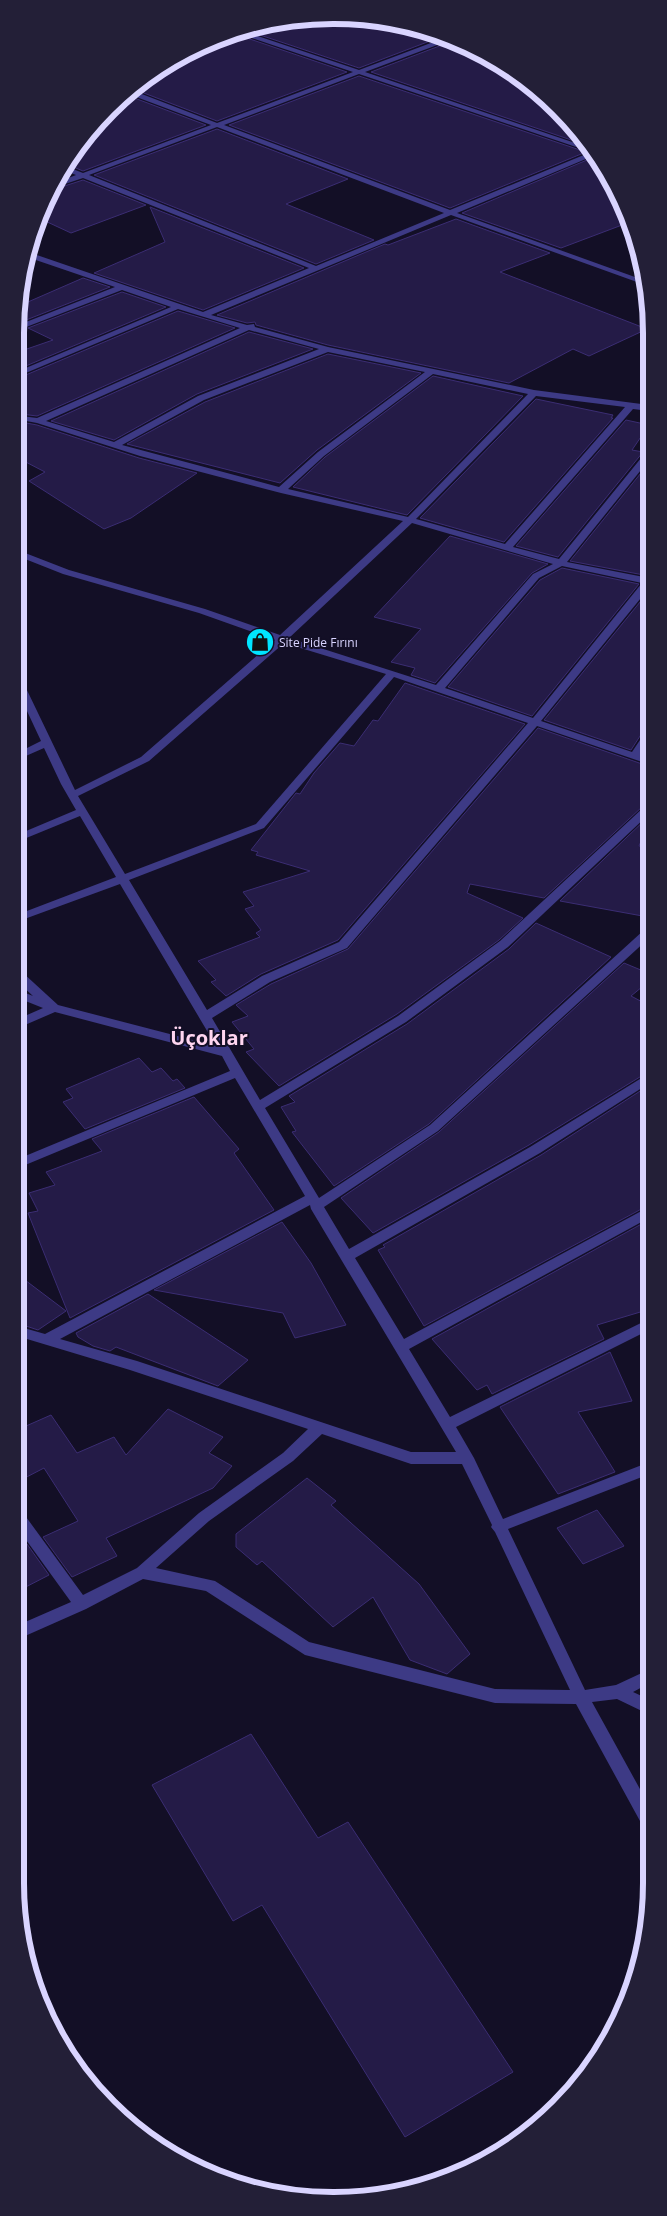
<svg xmlns="http://www.w3.org/2000/svg" width="667" height="2216" font-family="'Open Sans',sans-serif">
	<style>
		.building { fill: #241b47; stroke: #3b2d73 }
		.lines { fill: none; stroke-linecap: round; stroke-linejoin: round }
		.minor { fill: #3d3a85; fill-rule: evenodd }
		.labels { text-anchor: middle; dominant-baseline: central; stroke-width: 4; stroke-linejoin: round; paint-order: stroke }
		.far-poi-label { font-size: 12px; fill: #d9d4ff; stroke: #130f26; text-anchor: start }
		.district-label { font-size: 20px; font-weight: bold; fill: #ffd6f0; stroke: #130f26 }
		.rim { fill: none; stroke: #d9d4ff; stroke-width: 6 }
	</style>
	<rect width="100%" height="100%" fill="#130f26"/>
	<path class="building" d="M272,21H366L430,41L359,68L248,31Z
		M238,35L347,72L217,121L136,90L157,69Z
		M454,43L492,58L573,123L586,145L371,72L442,45L445,46Z
		M359,76L586,152L450,208L229,125Z
		M129,96L206,125L83,171L66,164L69,156Z
		M217,129L348,179L286,204L374,240L316,264L94,175Z
		M594,157L628,211L630,222L561,248L462,213Z
		M83,180L146,205L71,233L43,220L55,189Z
		M150,207L304,268L203,310L94,273L165,242Z
		M456,219L550,253L500,272L647,329L589,356L573,349L509,383L328,345L256,325L255,322L247,323L217,315L385,244L388,245Z
		M83,278L110,287L21,322V305Z
		M122,292L166,307L21,368V351L53,340L28,328Z
		M178,311L235,328L37,416L21,414V377Z
		M249,332L313,349L197,394L114,440L51,421Z
		M328,354L421,373L317,450L280,483L127,444L205,402Z
		M433,376L523,396L407,515L293,487L325,457Z
		M536,399L613,415L611,418H613L504,542L420,518Z
		M626,420L649,425L632,450L643,452L558,557L516,546Z
		M21,422L37,425L139,458L197,473L131,518L104,529L29,481L45,472L20,459Z
		M649,463V576L570,561Z
		M450,536L548,564L532,573L435,683L411,675L415,668L391,662L421,629L374,617Z
		M562,568L639,584L532,716L448,687L540,580Z
		M649,591L648,731L642,733L631,750L544,720Z
		M405,683L525,724L338,940L261,974L226,996L211,982L216,980L198,961L260,937L256,933L261,930L245,909L254,906L243,892L310,871L256,855L258,852L251,850L296,793L300,794L314,773L340,743L354,746L373,720L378,721Z
		M538,728L648,766V804L643,806L544,898L470,884L467,893L523,918L499,940L397,1014L279,1086L246,1052L254,1049L232,1022L248,1016L236,1005L271,984L348,949Z
		M648,817V825L639,846L646,848L642,858L648,859V917L560,901Z
		M536,923L611,957L429,1124L334,1186L292,1132L296,1131L281,1107L295,1102L289,1096L407,1024L509,949Z
		M624,963L648,973V982L631,996L648,1005V1072L529,1145L373,1233L341,1198L439,1132Z
		M139,1058L152,1072L161,1068L173,1081L177,1079L185,1088L85,1129L63,1102L73,1098L66,1089Z
		M648,1086L647,1206L424,1326L378,1250L385,1247L383,1245L541,1155Z
		M194,1097L239,1149L234,1153L274,1210L70,1318L28,1213L38,1211L29,1193L55,1185L46,1172L102,1151L92,1139Z
		M647,1221V1310L597,1325L604,1339L492,1394L487,1385L477,1390L432,1339Z
		M282,1222L311,1263L346,1325L295,1338L283,1313L154,1290Z
		M17,1274L66,1311L38,1330L17,1323Z
		M148,1294L248,1360L218,1386L116,1347L110,1351L93,1346L78,1337L76,1333Z
		M610,1352L632,1401L578,1412L615,1472L558,1494L500,1407Z
		M168,1409L223,1437L209,1453L232,1466L213,1488L106,1538L117,1556L72,1577L43,1537L78,1521L44,1468L17,1482V1430L51,1415L77,1453L114,1437L126,1455Z
		M307,1478L336,1501L331,1505L419,1584L470,1654L447,1674L410,1660L373,1597L333,1627L262,1561L257,1565L236,1547V1534Z
		M597,1510L624,1546L583,1564L557,1528Z
		M27,1544L49,1575L16,1592V1549Z
		M251,1734L318,1838L348,1822L513,2072L405,2137L262,1905L233,1921L152,1785Z"/>
	<g class="lines">
		<path class="minor" d="M376,21H386L448,41L365,72L587,147L591,152L359,74L224,125L450,210L591,152L593,156L457,213L646,281L648,286L451,215L211,315L247,325L254,324L255,327L328,347L534,390L649,405V411L633,409L513,547L559,559L646,452L649,451V460L567,562L649,578V588L541,721L632,752L644,734L648,733V743L640,755L648,758V764L537,726L347,948L270,982L212,1018L260,1100L398,1016L500,941L644,807L648,806V815L508,947L406,1022L265,1108L319,1198L430,1125L644,930L648,929V939L438,1131L324,1207L349,1249L530,1147L648,1074V1084L540,1153L355,1258L404,1339L647,1208V1219L409,1349L450,1417L647,1320V1331L456,1427L474,1458L503,1519L647,1463V1475L508,1529L585,1690L616,1685L646,1671V1685L633,1692L646,1698V1713L617,1699L592,1702L646,1800V1823L640,1821L576,1704L495,1703L305,1655L206,1591L143,1579L86,1609L16,1640V1626L71,1602L16,1526V1508L21,1510L83,1595L137,1568L199,1513L283,1453L308,1429L130,1370L17,1336V1326L45,1334L305,1196L235,1078L18,1168V1159L230,1071L222,1056L55,1012L18,1028V1019L43,1008L18,998V990L33,996L18,982V971L22,972L58,1005L216,1046L120,884L19,921V914L116,877L80,816L19,841V834L76,810L61,784L44,748L19,759V752L41,741L20,696V683L25,686L75,790L141,757L275,640L199,613L63,574L20,557V551L69,570L205,609L280,635L403,521L281,493L140,456L37,423L21,420V416L37,418L240,328L178,309L21,375V370L171,307L122,290L21,329V324L115,287L27,257L29,253H31L203,312L309,268L83,178L56,187L58,182L76,175L63,170L65,166L83,173L211,125L131,95L134,91L217,123L353,72L240,34L246,32L359,70L436,41ZM217,127L444,213L316,266L89,175ZM249,330L319,349L198,396L114,442L46,421ZM328,352L425,372L318,452L279,487L122,445L204,400ZM433,374L528,394L408,517L288,489L324,456ZM536,396L625,407L505,544L416,519ZM412,523L553,564L533,574L436,685L289,638ZM562,566L642,583L533,718L445,688L539,578ZM284,643L386,674L256,824L125,874L78,796L149,761ZM394,677L528,723L339,942L262,976L207,1010L129,880L264,828ZM310,1205L311,1209L456,1452H411L137,1361L60,1339ZM322,1434L411,1464H462L492,1525L491,1527L495,1532L570,1690L495,1689L309,1642L215,1581L156,1568L209,1521L293,1461Z"/>
	</g>
	<defs>
		<symbol id="shop-disc" viewBox="-11 -11 22 22"><circle r="9.5" fill="#00e5ff" stroke="#130f26"/><path d="M-5-2.5h2.3a2.7 3.5 0 0 1 5.4 0H5L5.5 6h-11ZM-1.5-2.5h3a1.5 2.3 0 0 0-3 0Z" fill="#111"/></symbol>
	</defs>
	<g fill-rule="evenodd">
		<use href="#shop-disc" x="244" y="626" width="32" height="32"/>
	</g>
	<g class="labels">
		<g class="far-poi-label">
			<text x="279" y="642">Site Pide Fırını</text>
		</g>
		<g class="district-label">
			<text x="209" y="1037">Üçoklar</text>
		</g>
	</g>
	<path d="M0 0H667V2216H0ZM333 24H334A309 309 0 0 1 643 333V1883A309 309 0 0 1 334 2192H333A309 309 0 0 1 24 1883V333A309 309 0 0 1 333 24Z" fill="#231f37" fill-rule="evenodd"/>
	<path class="rim" d="M333 24H334A309 309 0 0 1 643 333V1883A309 309 0 0 1 334 2192H333A309 309 0 0 1 24 1883V333A309 309 0 0 1 333 24Z"/>
</svg>
